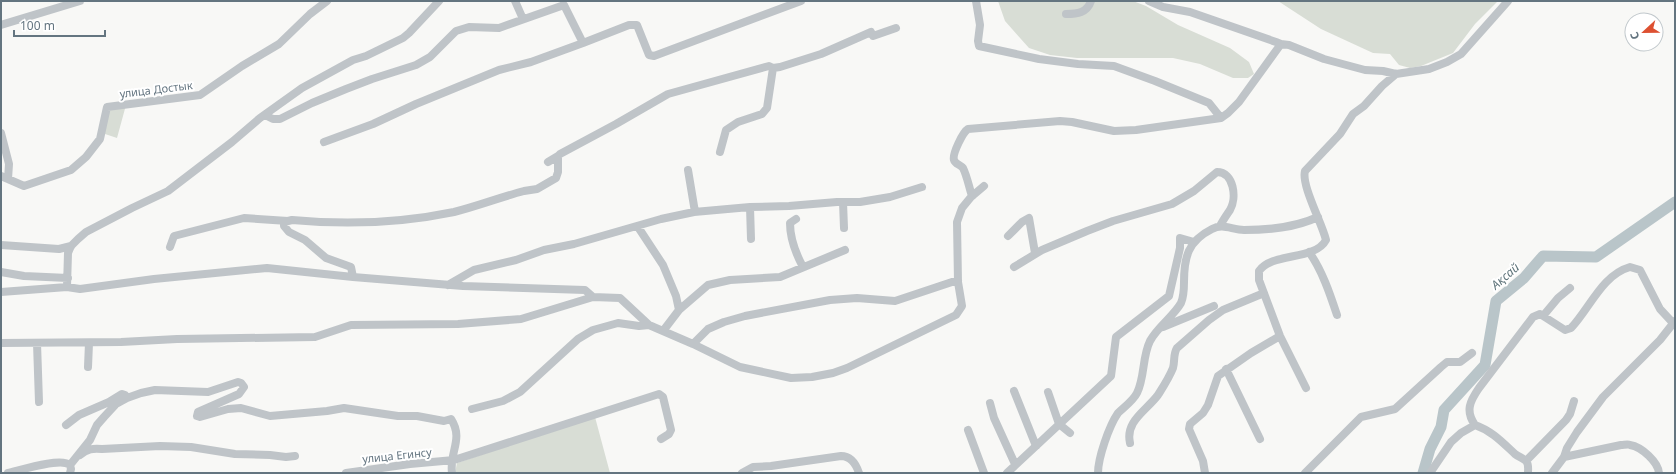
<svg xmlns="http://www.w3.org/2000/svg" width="1676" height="474" font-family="'Noto Sans',sans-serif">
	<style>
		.green { fill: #d8ddd5 }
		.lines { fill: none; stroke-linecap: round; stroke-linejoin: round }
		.river { stroke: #b9c5c9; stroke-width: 11 }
		.minor { stroke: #bfc4c8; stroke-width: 8 }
		.labels { text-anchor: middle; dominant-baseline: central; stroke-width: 4; stroke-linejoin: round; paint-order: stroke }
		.street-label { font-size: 11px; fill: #647580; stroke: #fff }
		.water-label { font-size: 12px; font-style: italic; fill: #5f747a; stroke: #fff }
	</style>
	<rect width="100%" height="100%" fill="#f8f8f6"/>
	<path class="green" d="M998,1H1133L1146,6L1178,25L1230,48L1249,62L1254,74L1248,78H1233L1200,64L1173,58H1077L1050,55L1029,48L1005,21Z
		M1278,1H1498L1475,24L1453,53L1421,66L1410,68L1399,65L1390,54L1373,53L1321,29Z
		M126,105L117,138L102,133L107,107Z
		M595,417L610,473H455L457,463Z"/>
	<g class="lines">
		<path class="river" d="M1423,473L1430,449L1441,427L1444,410L1485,365L1496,301L1524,278L1543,256L1596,257L1675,202"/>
		<path class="minor" d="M515,1L523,19
			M976,1L980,25L978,41L979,46L1039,59L1078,64L1114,66L1155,81L1209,103L1221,118
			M1149,1L1163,7L1190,12L1276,42L1281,44
			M1066,14C1077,14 1087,13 1091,1
			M1,25L80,1
			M265,115L273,119H280L312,103L346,89L372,79L416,65L430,57L456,31L469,27L499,28L564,5L583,43L629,25H637L649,55L654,56L801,1
			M1,133L9,164L8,179
			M324,142L373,124L416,104L499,70L531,62L583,43
			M720,152L726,130L738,122L762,114L767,108L773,68
			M548,162L558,156
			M688,170L695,212
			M1,176L24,186L71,170L86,157L100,139L107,107L200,95L242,66L279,44L310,14L327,1
			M972,196C969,187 967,176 963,168C961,165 955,164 954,160C952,154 963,132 968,129L1060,121L1072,122L1114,131L1136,130L1221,118L1228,113L1239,102L1281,44L1289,45L1324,59L1365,70L1383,71L1396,74L1429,69L1447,62L1461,54L1508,1
			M843,202L844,228
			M750,207L751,239
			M796,219L790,223C790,238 796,254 803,267
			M638,227L663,265L676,296L679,310L663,331
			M1008,236L1022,222L1029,218L1035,253
			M1,245L59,249L71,246
			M170,247L174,236L244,218L288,221
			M1309,252C1322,270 1330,294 1337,315
			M1014,267L1042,250L1087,231L1113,221L1172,204L1194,191L1217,172C1234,172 1237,198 1230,210C1226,216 1223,220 1220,226
			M1,272L24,276L68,278
			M353,277L351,267L326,258L305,240L289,232L284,226V223L288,221L292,220C346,225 401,223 454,212C478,206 501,197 524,191L537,189L556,178L558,172V156L560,154L616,124L668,94L769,66L773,68L780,67L821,54L871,32L873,36L896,28
			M448,285L474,270L516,260L544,250L574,244L661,219L694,212L750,207L789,206L837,202H860L890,197L922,187
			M67,287L68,253L71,246L78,239L86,232L132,208L168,191L232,142L260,118L302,88L353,60L366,56L403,38L409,33L439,1
			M1,292L67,287L80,289L154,279L267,268L353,277L463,286L585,290L593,297
			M679,310L708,285L730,280L780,277L845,250
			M1543,316L1558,298L1570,288
			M1163,327L1214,306
			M1,343L121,342L177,339L315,337L351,325L458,324L521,319L593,297L620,298L649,325
			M37,343L39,402
			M693,344L708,329L724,322L745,316L830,300L857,298L895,301L958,280
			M88,367L89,343
			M1226,369L1260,439
			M1306,388L1280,336L1259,280V271C1272,252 1315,261 1326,240C1322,223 1301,185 1305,171L1340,134L1353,114L1364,106L1382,86L1396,74
			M1014,391L1036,446
			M1048,392L1059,424L1070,433
			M990,403L994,418L1015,464
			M472,409L503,401L520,392L578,339L593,330L618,323L639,326L649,325L693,344L740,367L791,378L812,377L833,373L847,368L956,315L962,306L958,282L957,222L962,208L971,197L984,186
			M66,425L79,415L109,402L122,394L125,395L127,398
			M968,430L984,473
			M1130,443C1125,421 1146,411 1158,395C1163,387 1169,378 1173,368C1175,361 1173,354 1177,348L1209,320L1223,310L1264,293
			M80,455C87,449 93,448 102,449L160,446L191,447L235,454L270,455L286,457L295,456
			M1564,457L1621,445C1624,445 1628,444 1630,445C1642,447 1658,462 1659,473
			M1526,461L1566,420L1570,414L1574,401
			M70,465L90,440L97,425L104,417L116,404L127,398L141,393L155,390L208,392L238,382L241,383L244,387L239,394L198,412L197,416L200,417L228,409L241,408L270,416L327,411L344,408L398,416H417L444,421L451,419C464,439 449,452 452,473
			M8,473C21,470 61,457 70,465L71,469L70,473
			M346,473L410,464L454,460L659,394L663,397L671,430L669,434L661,439
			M742,473L753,467L771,466L841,456C851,456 856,464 859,473
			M1007,473L1111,376L1116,337L1169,296L1180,248V238L1194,242
			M1098,473C1098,458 1109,426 1118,413C1124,407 1133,401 1137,393C1145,377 1142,357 1150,341C1158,326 1173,317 1181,303C1184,296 1184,289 1184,282C1184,257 1188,241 1212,229C1223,223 1232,230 1244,230C1269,230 1294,228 1318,217
			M1205,473L1203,461L1189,429L1190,424L1203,413L1208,405L1218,376L1251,353L1280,336
			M1305,473L1361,417L1395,409L1441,367L1447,362H1460L1472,353
			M1430,473L1451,442L1461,433L1475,425
			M1528,473C1528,469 1529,464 1526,461C1523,458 1519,457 1515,454C1502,442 1492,431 1475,425C1465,411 1470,401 1479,388L1533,317L1540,314L1565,330L1571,328C1590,308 1602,275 1630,267L1640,270L1660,309L1673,323
			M1552,473L1564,457L1567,448L1577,432L1603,397L1660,340L1675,321"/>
	</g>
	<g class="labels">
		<g class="street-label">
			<text transform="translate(156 89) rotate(-7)">улица Достык</text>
			<text transform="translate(397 455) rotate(-6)">улица Егинсу</text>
		</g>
		<g class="water-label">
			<text transform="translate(1505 276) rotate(-41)">Ақсай</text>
		</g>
	</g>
	<rect width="1676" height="474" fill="none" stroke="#647580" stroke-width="4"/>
	<g transform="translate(1644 32) rotate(248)"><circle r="19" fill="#ffffff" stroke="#c1c8cc"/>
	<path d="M0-3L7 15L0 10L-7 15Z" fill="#dd5031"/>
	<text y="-6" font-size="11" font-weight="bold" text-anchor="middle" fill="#647580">С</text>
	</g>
	<path d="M14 30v6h91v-6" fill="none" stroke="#647580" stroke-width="2"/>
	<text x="20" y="30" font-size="12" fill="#647580" stroke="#ffffff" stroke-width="3" paint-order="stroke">100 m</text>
</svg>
